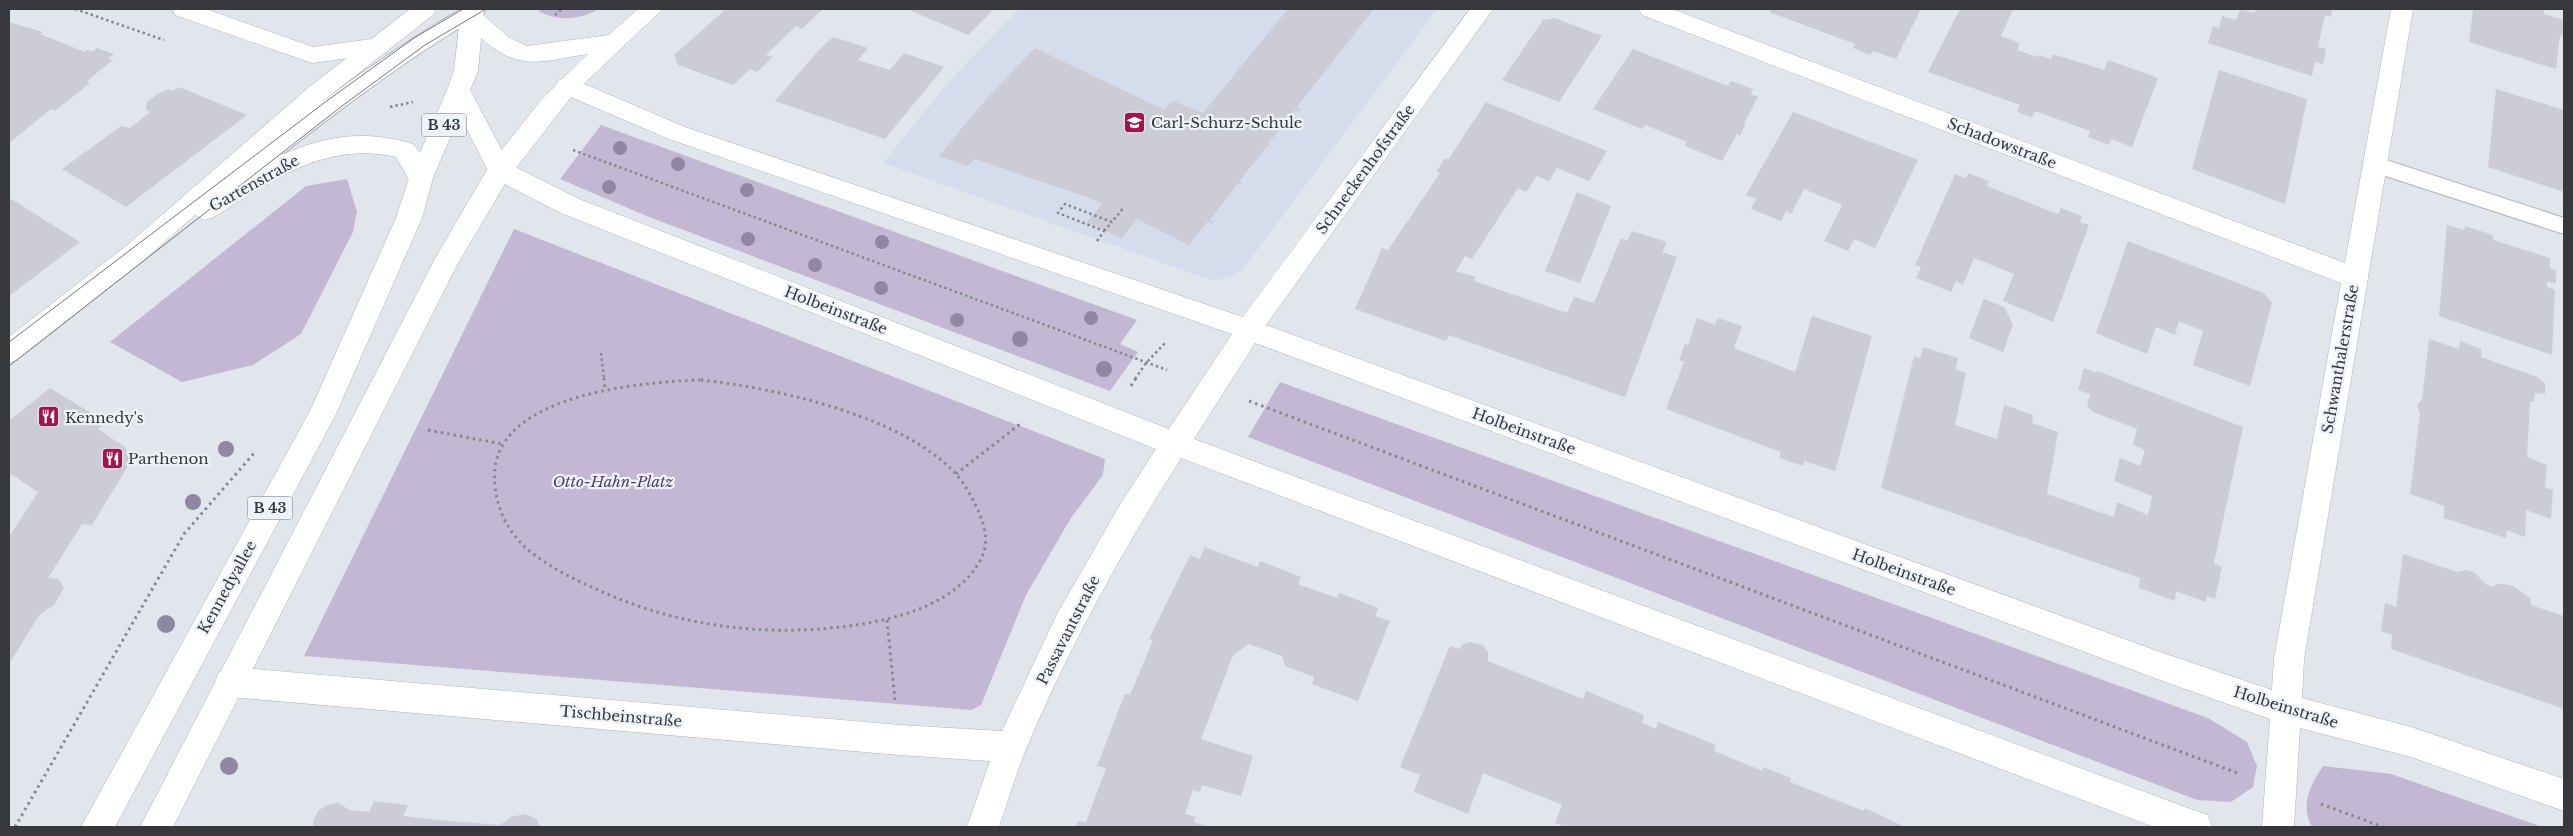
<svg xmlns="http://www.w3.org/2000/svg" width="2573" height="836" font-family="'Libre Baskerville',serif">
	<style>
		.built { fill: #d5ddec }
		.green { fill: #c3b8d4 }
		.building { fill: #cbccd5 }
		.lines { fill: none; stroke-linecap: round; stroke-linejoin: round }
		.lane-casing { stroke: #b1b5bd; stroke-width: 2 }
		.street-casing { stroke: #b1b5bd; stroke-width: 1 }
		.secondary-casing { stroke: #b1b5bd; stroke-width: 1 }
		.primary-casing { stroke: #b1b5bd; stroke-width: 1 }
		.path-far1 { stroke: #85888d; stroke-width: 2.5; stroke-dasharray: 2.5 3; stroke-linecap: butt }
		.path { stroke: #85888d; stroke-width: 3; stroke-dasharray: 2.5 4; stroke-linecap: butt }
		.lane { fill: #fff; fill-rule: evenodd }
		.street { fill: #fff; fill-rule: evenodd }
		.secondary { fill: #fff; fill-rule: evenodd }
		.primary { fill: #fff; fill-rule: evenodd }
		.tram { stroke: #73767a; stroke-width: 1 }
		.tree { fill: #9088a2 }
		.labels { text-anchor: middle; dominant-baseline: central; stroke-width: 4.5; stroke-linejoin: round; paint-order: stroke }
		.shield { fill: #eef3fb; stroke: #6d7075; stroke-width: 1 }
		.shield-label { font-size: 14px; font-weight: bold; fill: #36383b }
		.poi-label { font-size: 15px; fill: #36383b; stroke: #eef3fb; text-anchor: start }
		.street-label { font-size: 15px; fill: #36383b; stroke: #eef3fb }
		.park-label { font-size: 15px; font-style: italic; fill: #4e3c65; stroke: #eef3fb }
	</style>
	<rect width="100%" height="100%" fill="#e1e6ed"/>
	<path class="built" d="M1019,9H1437L1243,269L1229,277L1216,280L1208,279L883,163L950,80Z"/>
	<path class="green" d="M539,9H599C581,19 560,22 540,12Z
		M601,125L1137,320L1120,344L1138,352L1110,391L649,217L560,179Z
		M347,179L357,212L353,232L301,334L253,365L182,382L110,342L306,186Z
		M514,229L1105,459L1103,475L1071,518L1026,595L981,705L971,710L304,656Z
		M1280,382L2208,718L2247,742L2257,766L2253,787L2231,802L2197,800L1248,437Z
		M2323,766L2391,774L2543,827H2312C2300,805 2310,785 2323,766Z"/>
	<path class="building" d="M726,9H823L802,29L796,26L766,55L773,57L757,72L750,69L733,85L678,65L674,55Z
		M907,9H994L968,35Z
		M1288,9H1374L1296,108L1301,110L1299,112L1295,110L1268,144L1272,148L1267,146L1240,181L1243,185L1238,183L1210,220L1214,222L1213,224L1208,221L1189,245L1137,219L1122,238L1087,222L1102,204L1090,198L975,159L967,166L939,156L986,99L1035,48L1164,110L1173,101L1203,113Z
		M1771,9H1921L1896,59L1873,51L1870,55L1853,48L1855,44L1769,12Z
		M1960,9H2013L2001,36L2020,43L2017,50L2037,57L2039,55L2051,59L2053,54L2104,70L2108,60L2158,78L2132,147L2111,139L2109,145L2088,137L2090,131L2035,111L2032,117L2017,112L2020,105L1928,72Z
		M2240,9L2255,13L2256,9H2332L2331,17L2325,15L2318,47L2326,49L2323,64L2315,62L2312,76L2208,43L2213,26L2219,28L2222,16L2236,20Z
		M2473,9H2544V14L2564,20V37L2560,35L2556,69L2469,42Z
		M1555,18L1602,36L1559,102L1502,80L1543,20Z
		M9,22L43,32L40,34L85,52L87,50L92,52L97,48L114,54L108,59L113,60L87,81L90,83L55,111L51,109L9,143Z
		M833,37L868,48L858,60L890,70L904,53L944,67L885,139L775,101L818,51Z
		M1633,49L1728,86L1731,81L1753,89L1751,94L1758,97L1744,123H1746L1740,136L1737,134L1722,161L1685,146L1687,142L1645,125L1642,129L1593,109Z
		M2219,70L2307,99L2285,204L2192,169Z
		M179,87L247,115L126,207L62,169L121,126L130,128L150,112L146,110L147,102L158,94L169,89L173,91Z
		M2496,89L2564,110V192L2488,167Z
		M1486,102L1607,151L1589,181L1557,168L1549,181L1537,176L1526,192L1518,188L1472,259L1465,256L1456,271L1476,277L1474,281L1567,313L1574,297L1594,303L1621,238L1627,241L1632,231L1667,242L1662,252L1677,257L1625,397L1449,335L1446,341L1355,309L1382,248L1388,250L1440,173L1436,172L1445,158L1448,160Z
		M1793,112L1918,160L1875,248L1854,239L1848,251L1824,241L1842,205L1804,189L1791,214L1786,211L1781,221L1751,209L1756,199L1746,195Z
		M1968,173L1989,181L1987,186L2058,214L2061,208L2082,216L2080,222L2089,225L2053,322L2003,301L2014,274L1974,258L1963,285L1956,281L1951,292L1916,278L1921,267L1915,265L1955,174L1966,178Z
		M1577,192L1611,206L1580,283L1545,271Z
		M11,199L80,242L9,296V201Z
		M2447,225L2464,230L2465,226L2493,235V240L2550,258V268L2556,271V284L2547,281V287L2555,290L2552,355L2439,316Z
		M2128,241L2264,293L2272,303L2250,386L2193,365L2203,331L2179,321L2175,335L2156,327L2147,354L2096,333Z
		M1984,299L2004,307L2013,325L2003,352L1969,338Z
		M1812,316L1872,336L1835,471L1804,461L1803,466L1779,458L1781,452L1666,409L1684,362L1679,360L1685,344L1688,345L1697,318L1715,325L1718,318L1742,326L1734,348L1795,372Z
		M2429,339L2459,349L2460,341L2481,349V357L2537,377L2545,383V394L2535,393L2534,401L2530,402L2527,457L2547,465L2545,487L2553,490L2551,519L2526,510L2525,537L2507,530L2506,538L2444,518V506L2410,494L2420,414L2417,405L2422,400Z
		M1923,347L1958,358L1956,369L1966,373L1955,425L1997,439L2004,405L2033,415L2032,423L2058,432L2047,494L2114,517L2117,502L2148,515L2152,496L2114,481L2120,458L2140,466L2145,450L2133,445L2137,429L2093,412L2087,406L2090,394L2078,390L2084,368L2096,373L2097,371L2243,427L2214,563L2222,567L2215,599L2207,596L2206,602L2176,591L2175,601L2139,588L2140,578L1881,488L1914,356L1920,358Z
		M50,388L106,422L98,429L125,447L128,455V466L92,525L82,524L48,578L59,579L64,588L54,605L40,614L9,664V537L38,492L11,474L9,476V421Z
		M1205,547L1258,567L1260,561L1301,577L1298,584L1337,598L1339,593L1378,608L1375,616L1390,621L1358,701L1312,684L1314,677L1285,666L1282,656L1249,644L1233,655L1201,739L1253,756L1241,796L1202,785L1200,792L1193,790L1185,814L1196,817L1194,822L1208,827H1076L1078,821L1086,822L1106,768L1097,766L1125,694L1130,695L1153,640L1149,639L1190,555L1199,559Z
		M2403,554L2457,572L2466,570L2474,572L2487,585L2493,587L2498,584H2504L2513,586L2530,598L2531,605L2564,616V709L2391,649L2392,635L2381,631L2385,603L2396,607Z
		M1471,642L1483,645L1488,652V661L1583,699L1586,691L1644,715L1642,723L1656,729L1658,722L1716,745L1714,751L1763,771V767L1791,778L1790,782L1864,811L1865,808L1905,827H1566L1555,823L1562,805L1483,773L1468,814L1414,792L1420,775L1400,767L1450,646L1459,649L1463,644Z
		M374,801L408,805L403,816L438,820L500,825L511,817L525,814L536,819L540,827H313V821L318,811L327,805L338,803L350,810L369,812Z"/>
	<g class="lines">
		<defs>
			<path id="lane" d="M461,9H486L483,14C390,68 306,136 221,202L213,204L205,202L202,196L205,190C289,127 371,61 461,9Z
				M2374,156L2564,218V234L2367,170L2363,164L2367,158Z"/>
			<path id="street" d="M172,9H206L313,47L379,38L387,40L390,46L387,52L379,54L312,63L175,15Z
				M1470,9H1493L1266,325L2160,652L2272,690L2274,659L2341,283L1642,15L1639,9H1672L2345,263L2391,9H2413L2304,659L2302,698L2411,727L2564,779V811L2411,757L2300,728L2294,827H2262L2270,719L2160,680L1255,343L1194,439L2196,811L2208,815L2212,827H2154L1181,458C1122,551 1069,647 1026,749C1016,774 1008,801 999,827H967L990,761L899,755L230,697L219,692L215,682L219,672L230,667L899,725L1002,731L1057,614L1121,503L1156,449L561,213L491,177L447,90L451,84L459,82L467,84L509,164L579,199L1169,429L1232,334L669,139L559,92L555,86L559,80L567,78L575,80L685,127L1243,317Z"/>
			<path id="secondary" d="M410,9H436L433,15L324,100L234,180C293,146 344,123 413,144L423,157L433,178L430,185L421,187L412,185L396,157C325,141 271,181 214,217L205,220L195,215L144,260L18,360L9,363V337L126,246L308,88Z"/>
			<path id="primary" d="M461,9H483V15L510,38L527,46L609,35L638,9H663L575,92L509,177L456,267L173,827H140L437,255L491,163L542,99L588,54C540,61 521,73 481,38L478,71L433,178L422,218L335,416L115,827H81L310,411L396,218L409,178L447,90L454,71Z"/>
		</defs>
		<use href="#lane" class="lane-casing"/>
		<use href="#street" class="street-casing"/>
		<use href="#secondary" class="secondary-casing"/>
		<use href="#primary" class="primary-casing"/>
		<path class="path-far1" d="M75,9L164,40
			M555,15L562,9
			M390,107L413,102
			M573,150L1167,370
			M1104,231L1112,222
			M1097,241L1104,231L1058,213L1065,204L1112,222L1124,207
			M601,353L604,379
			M1135,379L1146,363L1166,342"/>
		<path class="path" d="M604,378L605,391
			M701,380C776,388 903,416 956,474C964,483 970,494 975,504C984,522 991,542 980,561C956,603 901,618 856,625C767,638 680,627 598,590C573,579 547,566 526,548C508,531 497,510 495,485C484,395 639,382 701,380Z
			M1131,386L1136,378
			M1249,401L2240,774
			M428,430L502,444
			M956,474L1020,424
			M887,620L895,700
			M2321,804L2383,827
			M15,827L184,534L255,452"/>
		<use href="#lane" class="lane"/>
		<use href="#street" class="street"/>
		<use href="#secondary" class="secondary"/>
		<use href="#primary" class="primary"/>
		<path class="tram" d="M9,342L328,100L414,38L463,9
			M9,366L342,106L425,45L486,9"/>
	</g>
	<g class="tree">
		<circle cx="620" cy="148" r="7"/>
		<circle cx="678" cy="164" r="7"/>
		<circle cx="609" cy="187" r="7"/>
		<circle cx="747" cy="190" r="7"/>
		<circle cx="748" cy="239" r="7"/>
		<circle cx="882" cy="242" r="7"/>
		<circle cx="815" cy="265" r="7"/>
		<circle cx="881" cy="288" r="7"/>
		<circle cx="1091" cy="318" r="7"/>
		<circle cx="957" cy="320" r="7"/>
		<circle cx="1020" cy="339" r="8"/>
		<circle cx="1104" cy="369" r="8"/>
		<circle cx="226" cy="449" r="8"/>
		<circle cx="193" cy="502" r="8"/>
		<circle cx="166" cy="624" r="9"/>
		<circle cx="229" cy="766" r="9"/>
	</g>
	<defs>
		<symbol id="school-square" viewBox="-11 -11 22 22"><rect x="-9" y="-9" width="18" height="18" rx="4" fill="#a6124c" stroke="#eef3fb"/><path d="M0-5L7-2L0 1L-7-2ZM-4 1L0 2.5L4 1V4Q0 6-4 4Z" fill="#fff"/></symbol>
		<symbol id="restaurant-square" viewBox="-11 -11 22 22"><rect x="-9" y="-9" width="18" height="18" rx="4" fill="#a6124c" stroke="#eef3fb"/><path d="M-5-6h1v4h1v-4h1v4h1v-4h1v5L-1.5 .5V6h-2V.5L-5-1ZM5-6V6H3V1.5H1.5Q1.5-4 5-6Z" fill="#fff"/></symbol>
	</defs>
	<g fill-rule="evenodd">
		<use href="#school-square" x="1122" y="110" width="25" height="25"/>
		<use href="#restaurant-square" x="36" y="404" width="25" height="25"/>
		<use href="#restaurant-square" x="100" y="446" width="25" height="25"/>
	</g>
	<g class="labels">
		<g class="shield">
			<rect x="421.5" y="113.5" width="45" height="23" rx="4"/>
			<rect x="247.5" y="496.5" width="45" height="23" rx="4"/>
		</g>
		<g class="shield-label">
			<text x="444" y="125">B 43</text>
			<text x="270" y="508">B 43</text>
		</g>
		<g class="poi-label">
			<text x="1151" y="122">Carl-Schurz-Schule</text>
			<text x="65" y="417">Kennedy's</text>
			<text x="128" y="458">Parthenon</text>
		</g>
		<g class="street-label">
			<text transform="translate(2002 143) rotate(21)">Schadowstraße</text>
			<text transform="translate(1365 169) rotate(-54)">Schneckenhofstraße</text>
			<text transform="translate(254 183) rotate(-29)">Gartenstraße</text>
			<text transform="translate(836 310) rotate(21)">Holbeinstraße</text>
			<text transform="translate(2340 359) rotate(-80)">Schwanthalerstraße</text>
			<text transform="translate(1524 431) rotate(20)">Holbeinstraße</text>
			<text transform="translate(1904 572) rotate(20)">Holbeinstraße</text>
			<text transform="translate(227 587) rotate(-61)">Kennedyallee</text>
			<text transform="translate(1068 630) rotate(-63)">Passavantstraße</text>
			<text transform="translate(2286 707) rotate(17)">Holbeinstraße</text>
			<text transform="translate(621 716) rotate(5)">Tischbeinstraße</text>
		</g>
		<g class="park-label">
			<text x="613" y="481">Otto-Hahn-Platz</text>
		</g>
	</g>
	<rect width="2573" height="836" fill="none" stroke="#36383b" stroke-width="20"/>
</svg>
